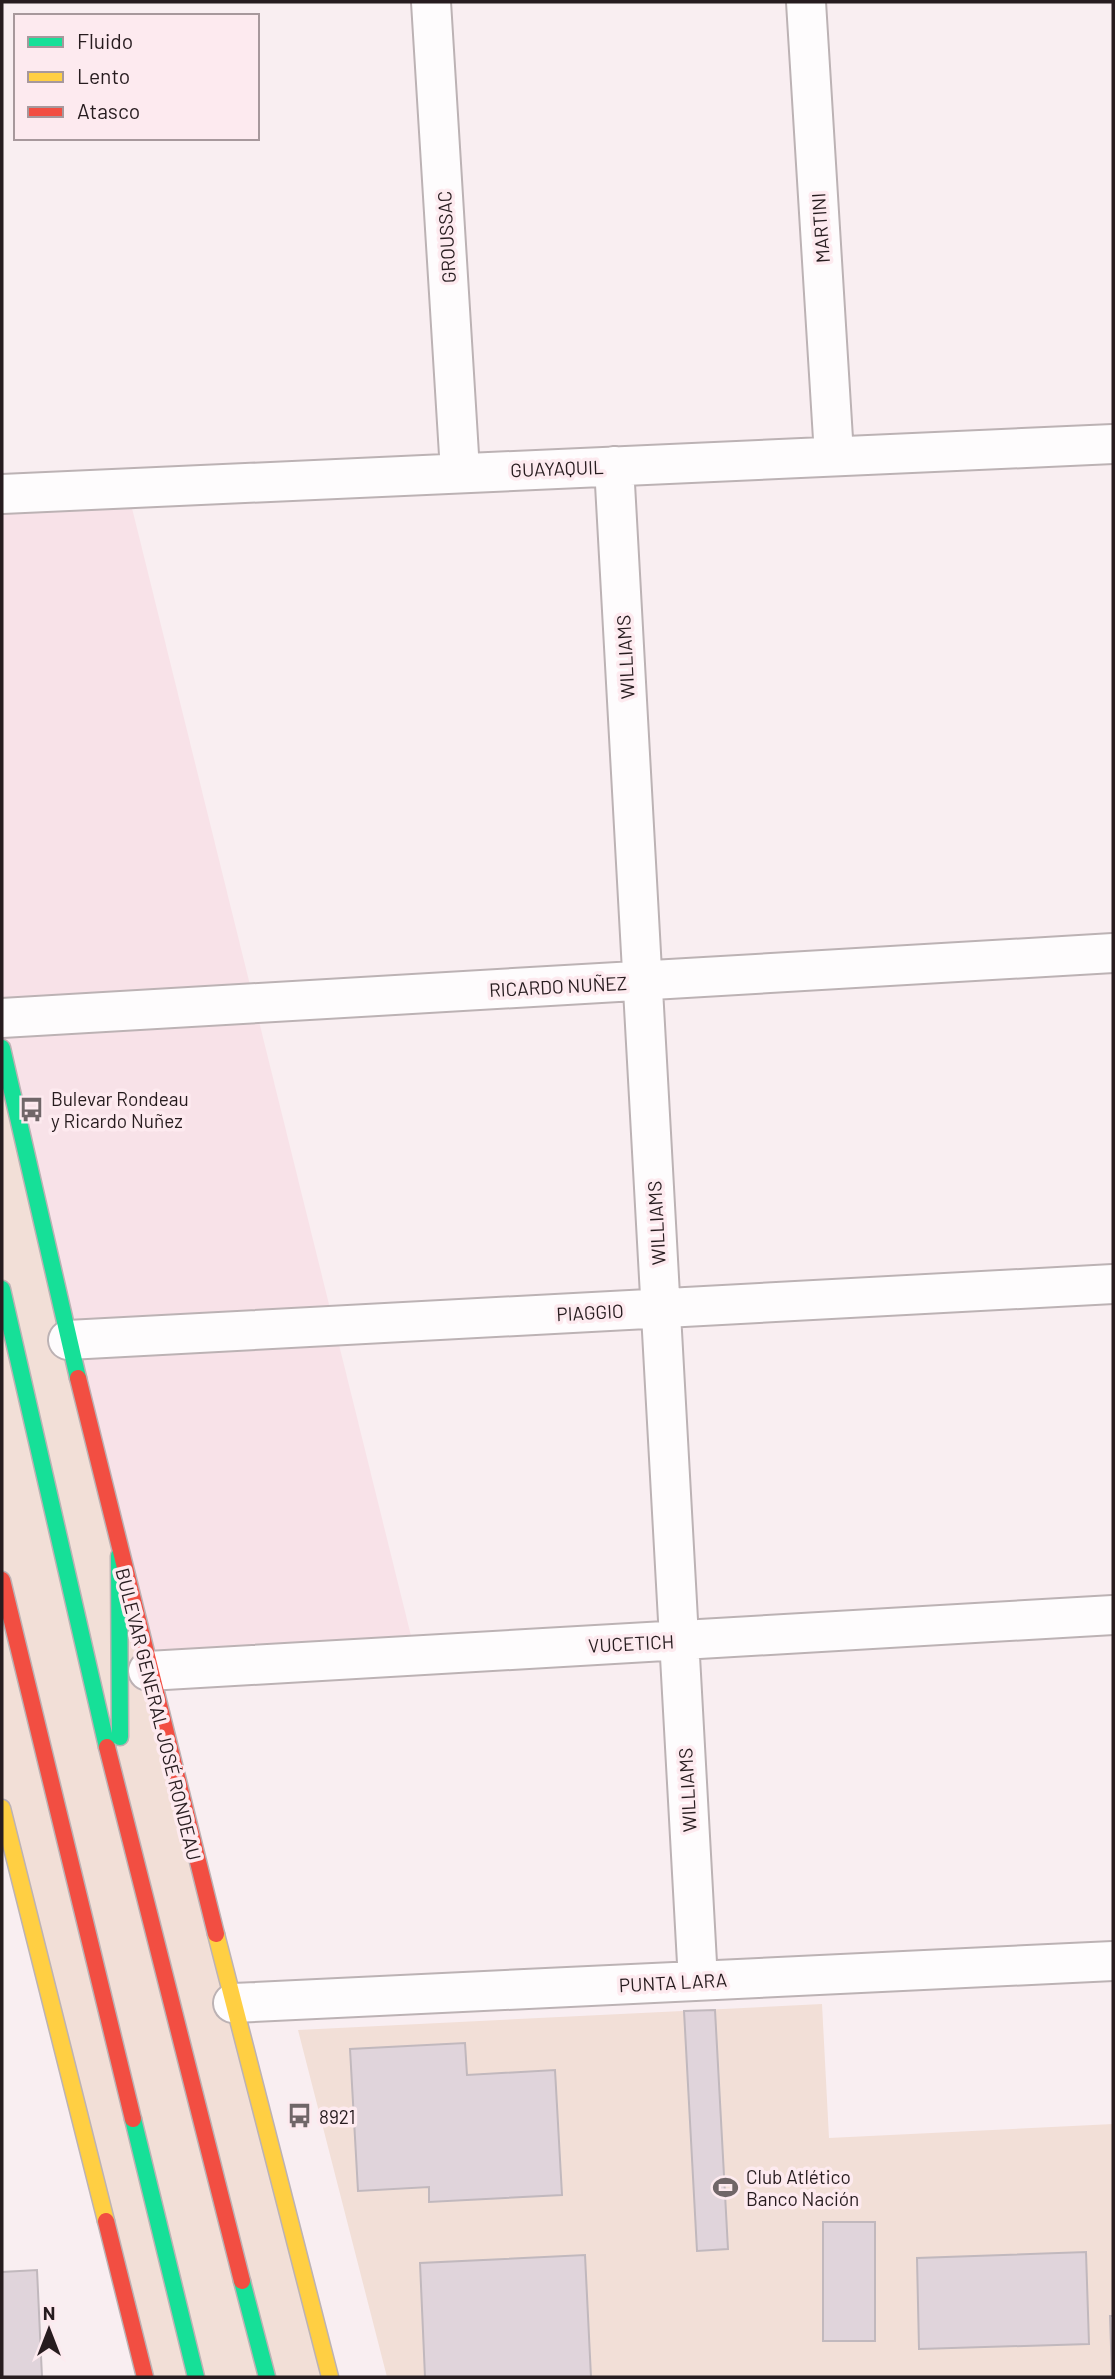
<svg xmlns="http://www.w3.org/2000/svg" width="1115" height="2379" font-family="Barlow,sans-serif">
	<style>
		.built { fill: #f8e2e8 }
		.green { fill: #f2dfd7 }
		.building { fill: #e0d4db; stroke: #c1b8bd; stroke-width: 2 }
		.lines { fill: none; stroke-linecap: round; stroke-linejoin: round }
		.street-casing { stroke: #bcb2b4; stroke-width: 42 }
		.fast-casing { stroke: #bcb2b4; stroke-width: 19 }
		.slow-casing { stroke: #bcb2b4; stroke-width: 19 }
		.jam-casing { stroke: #bcb2b4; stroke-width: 19 }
		.street { stroke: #fefcfd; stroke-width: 38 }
		.fast { stroke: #16e098; stroke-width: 16 }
		.slow { stroke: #ffcf43; stroke-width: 16 }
		.jam { stroke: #f24e42; stroke-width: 16 }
		.labels { text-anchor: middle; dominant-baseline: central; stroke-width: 7; stroke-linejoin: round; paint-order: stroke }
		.street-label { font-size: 19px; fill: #271c1f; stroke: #fdeaef }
		.poi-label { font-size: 19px; fill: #271c1f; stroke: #fdeaef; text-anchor: start }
	</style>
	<rect width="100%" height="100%" fill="#f9eef1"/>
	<path class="built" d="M127,488L416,1656L148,1671L2,1576V494Z"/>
	<path class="green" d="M2,1048L330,2377H145L2,1808Z
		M822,2004L829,2138L1113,2124V2377H387L298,2030Z"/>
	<path class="building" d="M715,2010L728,2249L697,2251L684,2011Z
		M465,2043L467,2075L555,2070L562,2195L429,2202V2187L358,2191L350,2049Z
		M823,2222H875V2341H823Z
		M1086,2252L1089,2344L919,2349L917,2258Z
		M585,2255L591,2377H425L420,2263Z
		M37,2270L42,2377H2V2272Z
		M1110,2316H1113V2377H1112Z"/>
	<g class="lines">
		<defs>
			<path id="street" d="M431,2L460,471
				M806,2L834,455
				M614,466L698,1981
				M2,494L1113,444
				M2,1018L1113,953
				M68,1340L1113,1284
				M148,1671L1113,1615
				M233,2003L1113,1961"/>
			<path id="fast" d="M2,1048L78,1378
				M2,1289L107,1747
				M119,1556L120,1737
				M133,2119L196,2377
				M242,2281L267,2377"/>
			<path id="slow" d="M2,1808L106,2221
				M216,1934L330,2377"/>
			<path id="jam" d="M78,1378L216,1934
				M2,1580L133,2119
				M107,1747L242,2281
				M106,2221L145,2377"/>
		</defs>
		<use href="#street" class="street-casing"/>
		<use href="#fast" class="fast-casing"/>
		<use href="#slow" class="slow-casing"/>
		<use href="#jam" class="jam-casing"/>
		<use href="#street" class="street"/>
		<use href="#fast" class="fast"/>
		<use href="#slow" class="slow"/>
		<use href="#jam" class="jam"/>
	</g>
	<defs>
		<symbol id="bus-bare" viewBox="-9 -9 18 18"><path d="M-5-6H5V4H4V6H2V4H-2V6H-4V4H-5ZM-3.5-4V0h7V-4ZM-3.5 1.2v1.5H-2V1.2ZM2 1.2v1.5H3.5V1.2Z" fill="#706668" stroke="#fdeaef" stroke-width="2.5" paint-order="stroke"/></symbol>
		<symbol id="stadium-bare" viewBox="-9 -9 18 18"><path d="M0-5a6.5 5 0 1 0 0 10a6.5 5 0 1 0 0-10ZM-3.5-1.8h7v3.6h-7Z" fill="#706668" stroke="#fdeaef" stroke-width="2.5" paint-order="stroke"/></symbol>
	</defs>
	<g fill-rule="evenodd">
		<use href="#bus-bare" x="14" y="1092" width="35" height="35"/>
		<use href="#bus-bare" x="282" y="2098" width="35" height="35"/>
		<use href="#stadium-bare" x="708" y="2170" width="35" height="35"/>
	</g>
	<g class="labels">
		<g class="street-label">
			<text transform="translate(820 228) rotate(-94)">MARTINI</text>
			<text transform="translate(446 237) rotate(-93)">GROUSSAC</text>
			<text transform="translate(557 468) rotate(-2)">GUAYAQUIL</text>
			<text transform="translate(625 657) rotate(-93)">WILLIAMS</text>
			<text transform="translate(558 986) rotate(-3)">RICARDO NUÑEZ</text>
			<text transform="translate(656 1223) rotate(-93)">WILLIAMS</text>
			<text transform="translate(590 1312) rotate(-3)">PIAGGIO</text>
			<text transform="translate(631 1643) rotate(-3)">VUCETICH</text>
			<text transform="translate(159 1714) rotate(76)">BULEVAR GENERAL JOSÉ RONDEAU</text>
			<text transform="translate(687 1790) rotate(-93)">WILLIAMS</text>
			<text transform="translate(673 1982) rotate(-3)">PUNTA LARA</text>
		</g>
		<g class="poi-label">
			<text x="51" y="1098">Bulevar Rondeau<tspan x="51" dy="22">y Ricardo Nuñez</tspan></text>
			<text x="319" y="2116">8921</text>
			<text x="746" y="2176">Club Atlético<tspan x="746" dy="22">Banco Nación</tspan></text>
		</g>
	</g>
	<rect width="1115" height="2379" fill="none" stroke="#271c1f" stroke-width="7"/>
	<rect x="14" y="14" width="245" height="126" fill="#fdeaef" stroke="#a7989c" stroke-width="2"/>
	<rect x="28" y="37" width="35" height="10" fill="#16e098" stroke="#a7989c" stroke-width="2"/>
	<text x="77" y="49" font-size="21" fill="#271c1f">Fluido</text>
	<rect x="28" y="72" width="35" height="10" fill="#ffcf43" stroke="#a7989c" stroke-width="2"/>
	<text x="77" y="84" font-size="21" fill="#271c1f">Lento</text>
	<rect x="28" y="107" width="35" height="10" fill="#f24e42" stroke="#a7989c" stroke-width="2"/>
	<text x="77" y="119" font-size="21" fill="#271c1f">Atasco</text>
	<g transform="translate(49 2330)" stroke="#fdeaef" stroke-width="5" paint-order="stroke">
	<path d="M0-5L12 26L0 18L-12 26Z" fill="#271c1f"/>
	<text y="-10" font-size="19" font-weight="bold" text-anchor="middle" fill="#271c1f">N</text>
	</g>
</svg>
